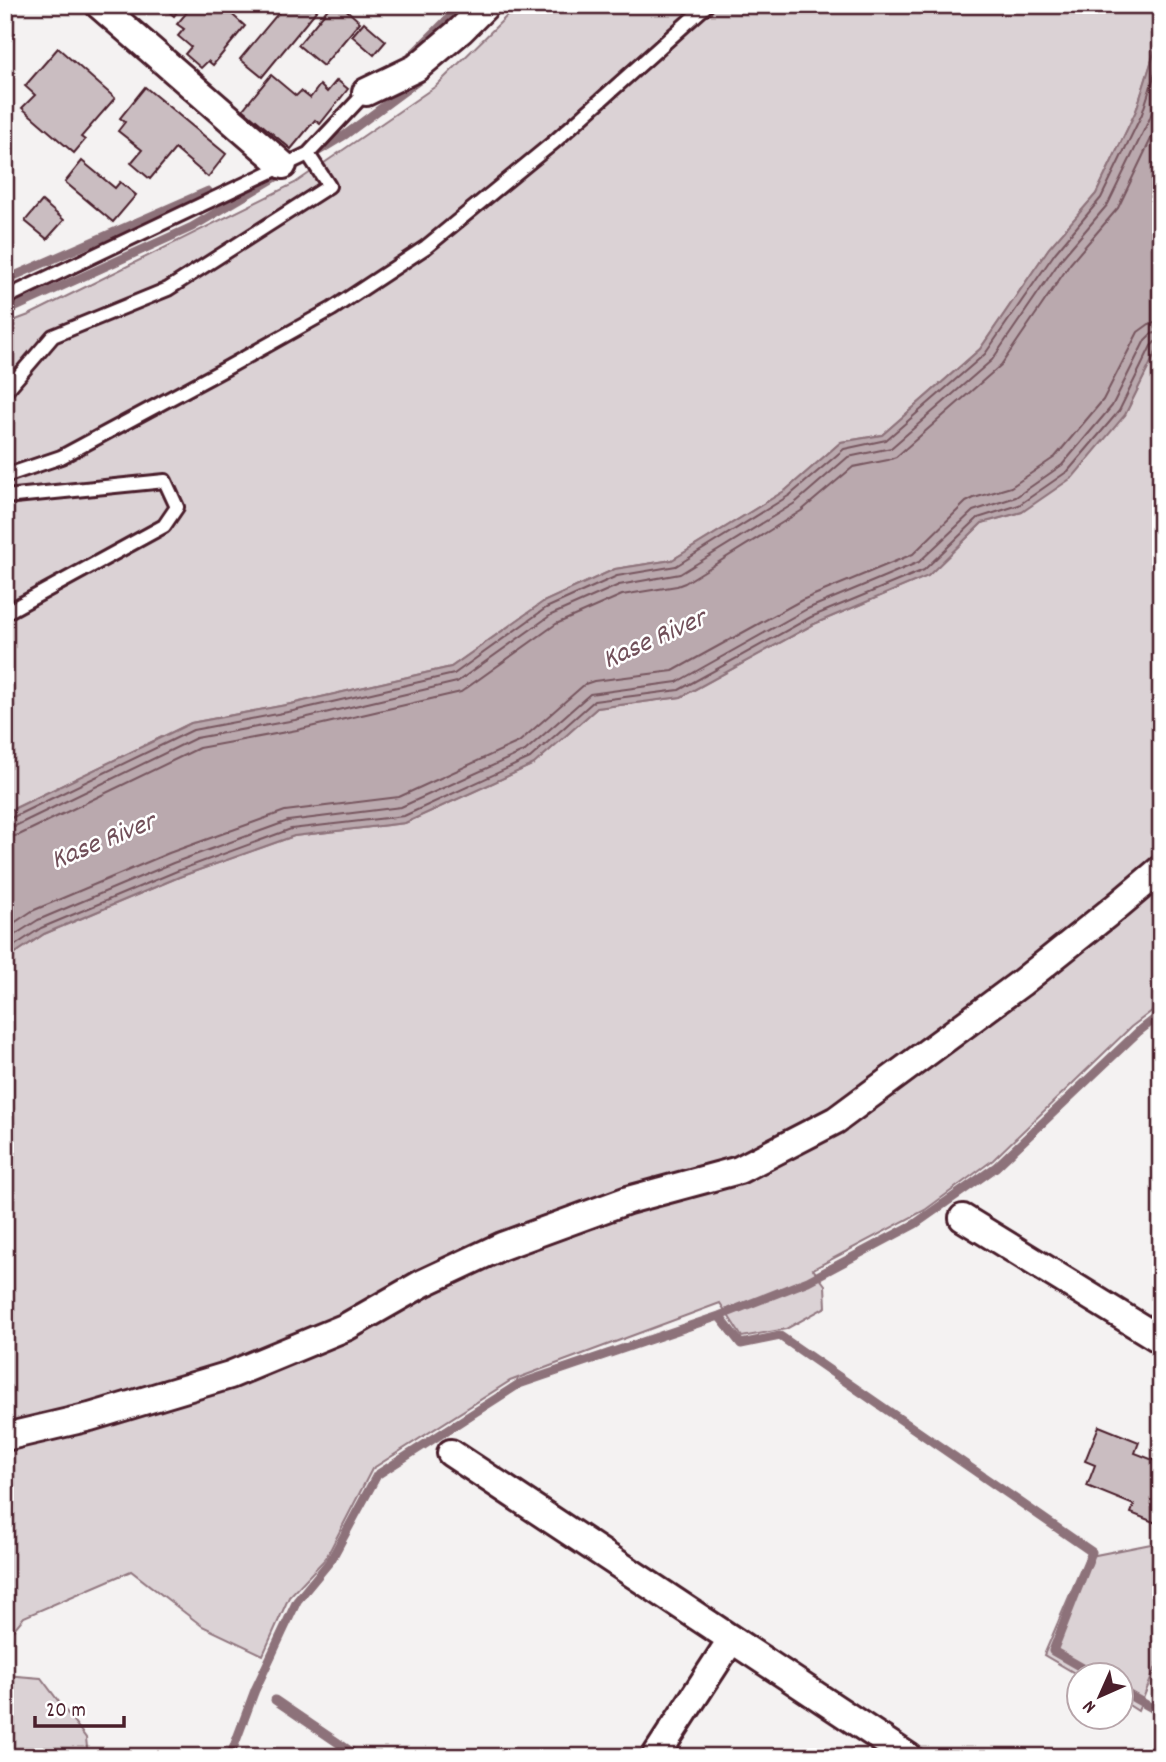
<svg xmlns="http://www.w3.org/2000/svg" width="1166" height="1762" font-family="Dekko,sans-serif">
	<style>
		.green { fill: #dbd2d5; stroke: #927880; stroke-width: 2 }
		.water { fill: #baa9ae; stroke: #8d727a; stroke-width: 2 }
		.lines { fill: none; stroke-linecap: round; stroke-linejoin: round }
		.shore { stroke: #77565f; stroke-width: 2 }
		.stream { stroke: #8d727a; stroke-width: 9 }
		.building { fill: #cabdc1; stroke: #4a1f2b; stroke-width: 2 }
		.service-casing { stroke: #4a1f2b; stroke-width: 18 }
		.minor-casing { stroke: #4a1f2b; stroke-width: 32 }
		.service { stroke: #fff; stroke-width: 12 }
		.minor { stroke: #fff; stroke-width: 26 }
		.labels { text-anchor: middle; dominant-baseline: central; stroke-width: 5; stroke-linejoin: round; paint-order: stroke }
		.water-label { font-size: 28px; font-style: italic; fill: #714f59; stroke: #fff }
	</style>
	<rect width="100%" height="100%" fill="#f4f2f2"/>
	<filter id="ink" filterUnits="userSpaceOnUse"><feTurbulence type="fractalNoise" baseFrequency=".0143" numOctaves="2"/><feDisplacementMap in="SourceGraphic" scale="14" xChannelSelector="R" yChannelSelector="G"/><feConvolveMatrix kernelMatrix="1 2 1 2 8 2 1 2 1" color-interpolation-filters="sRGB"/></filter>
	<g filter="url(#ink)">
		<path class="green" d="M518,5H1161V31L1136,111L1096,194L1049,248L980,349L882,435L841,442L786,490L672,560L615,569L543,602L451,667L291,704L191,723L5,813V324L29,315L295,183L436,86Z
			M1161,342V1004L1131,1027L993,1160L925,1210L813,1269L825,1285L826,1307L786,1329L742,1337L720,1303L510,1381L372,1469L326,1558L289,1597L263,1655L202,1626L131,1571L24,1617L5,1640V960L44,934L179,877L294,836L405,823L534,764L597,708L681,697L814,624L928,576L982,523L1022,512L1125,415Z
			M1161,1542V1654L1138,1711L1121,1700L1120,1674L1078,1675L1044,1655L1086,1557Z
			M5,1675L41,1678L86,1738L88,1757H5Z"/>
		<path class="water" d="M1161,31V342L1125,415L1073,477L1022,512L982,523L928,576L814,624L681,697L597,708L534,764L405,823L294,836L179,877L44,934L5,960V813L191,723L291,704L451,667L543,602L615,569L672,560L786,490L841,442L882,435L980,349L1049,248L1096,194L1136,111Z"/>
		<g class="lines">
			<path class="shore" d="M5,819L11,818L193,730L293,711L454,674L546,608L617,576L676,566L790,495L844,449L886,440L985,354L1055,253L1101,198L1142,114L1161,54
				M5,827L15,826L196,738L295,720L457,682L551,615L619,585L680,574L795,503L848,457L891,448L992,360L1062,258L1108,204L1150,118L1161,84
				M5,838L19,835L199,748L297,730L461,692L556,624L622,595L677,586L685,583L801,511L853,467L888,460L896,457L1001,365L1070,264L1118,208L1161,118
				M5,929L32,911L169,853L285,811L399,797L519,742L585,684L594,681L673,671L802,600L913,554L966,502L974,498L1011,487L1055,457L1103,400L1138,332L1149,324L1161,322
				M5,941L38,920L173,863L288,821L401,807L525,751L590,694L677,682L807,609L919,562L973,511L1016,497L1062,465L1112,406L1145,340L1151,334L1161,332
				M5,952L41,928L177,871L291,829L404,816L530,758L594,701L679,690L811,617L924,570L978,518L1019,505L1068,471L1119,411L1151,346L1155,342L1161,341"/>
			<path class="stream" d="M411,56L462,5
				M312,155L345,135L426,75
				M5,280L208,191
				M5,312L192,227L288,170
				M719,1316L741,1344L780,1336L1092,1552L1053,1651L1093,1674
				M1120,1690L1161,1713
				M275,1700L359,1757
				M230,1757L255,1690L297,1601L331,1560L377,1475L519,1384L719,1316L808,1281L915,1224L996,1167L1138,1032L1161,1014"/>
		</g>
		<path class="building" d="M161,5H182L174,16Z
			M193,5H231L227,10L245,26L213,65L208,61L201,68L185,54L191,47L178,36L184,29L177,24Z
			M285,5H321L262,77L240,59Z
			M331,5H341L360,22L323,66L298,45Z
			M364,22L386,41L374,55L352,36Z
			M58,48L115,98L81,137L85,140L74,153L22,108L35,95L25,86Z
			M271,75L296,96L301,91L310,98L320,85L327,92L337,80L348,89L320,124L315,120L291,149L243,109Z
			M145,87L226,154L208,177L175,149L150,179L131,163L142,150L118,131L125,122L120,118Z
			M82,161L115,188L120,182L136,195L113,222L65,182Z
			M42,201L64,220L47,239L25,221Z
			M1099,1426L1139,1442L1135,1453L1161,1463L1158,1470L1161,1472V1525L1131,1513L1134,1505L1087,1486L1095,1465L1085,1461Z"/>
		<g class="lines">
			<defs>
				<path id="service" d="M5,298L308,154L366,92
					M5,392L53,336L168,289L329,186L308,154
					M5,476L61,457L223,370L332,309L426,247L554,142L707,5
					M5,497L165,481L177,507L164,526L5,613"/>
				<path id="minor" d="M99,5L283,165
					M366,92L416,68L461,30L486,5
					M963,1218L1161,1340
					M5,1437L90,1417L230,1375L346,1327L423,1283L502,1246L628,1200L739,1170L836,1120L1021,983L1116,907L1161,869
					M451,1453L909,1757
					M655,1757L731,1640"/>
			</defs>
			<use href="#service" class="service-casing"/>
			<use href="#minor" class="minor-casing"/>
			<use href="#service" class="service"/>
			<use href="#minor" class="minor"/>
		</g>
	</g>
	<g class="labels">
		<g class="water-label">
			<text transform="translate(655 641) rotate(-24)">Kase River</text>
			<text transform="translate(104 843) rotate(-22)">Kase River</text>
		</g>
	</g>
	<rect width="1166" height="1762" fill="none" stroke="#fff" stroke-width="28"/>
	<rect x="14" y="14" width="1138" height="1734" fill="none" stroke="#4a1f2b" stroke-width="2.5" filter="url(#ink)"/>
	<g transform="translate(1100 1696) rotate(225)"><circle r="33" fill="#ffffff" stroke="#b7a5aa" stroke-width="2"/>
	<path d="M0-5L12 26L0 18L-12 26Z" fill="#4a1f2b"/>
	<text y="-10" font-size="19" font-weight="bold" text-anchor="middle" fill="#4a1f2b">N</text>
	</g>
	<path d="M35 1716v10h89v-10" fill="none" stroke="#4a1f2b" stroke-width="3.5"/>
	<text x="46" y="1716" font-size="21" fill="#4a1f2b" stroke="#ffffff" stroke-width="5" paint-order="stroke">20 m</text>
</svg>
